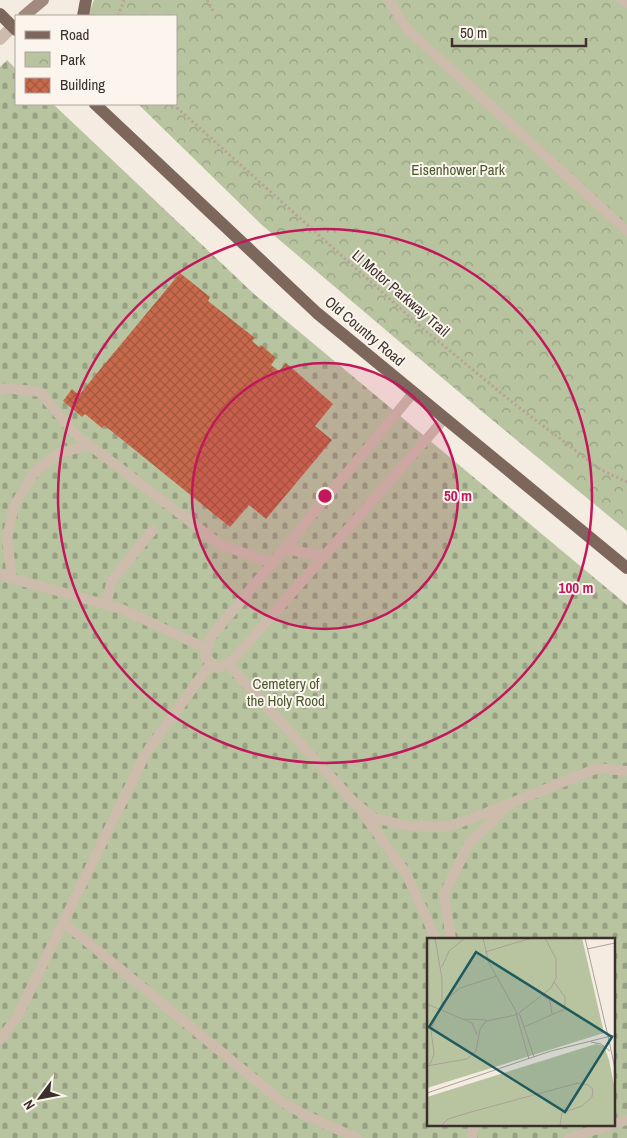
<svg xmlns="http://www.w3.org/2000/svg" width="627" height="1138" font-family="'Archivo Narrow',sans-serif">
	<style>
		.cemetery { fill: url(#cemetery-stones); fill-rule: evenodd }
		.park { fill: url(#park-crowns) }
		.building { fill: url(#building-cross-hatch) }
		.lines { fill: none; stroke-linecap: round; stroke-linejoin: round }
		.path { stroke: #b9a596; stroke-width: 3; stroke-dasharray: 2.5 2.5; stroke-linecap: butt }
		.service { stroke: #cdbbac; stroke-width: 10 }
		.minor { stroke: #cdbbac; stroke-width: 12 }
		.secondary { stroke: #a18a7d; stroke-width: 12 }
		.primary { stroke: #7d675c; stroke-width: 12 }
		.ring { fill: none; stroke: #c2185b; stroke-width: 2.5 }
		.labels { text-anchor: middle; dominant-baseline: central; stroke-width: 4; stroke-linejoin: round; paint-order: stroke }
		.park-label { font-size: 15px; fill: #4a5a2e; stroke: #fbf5ee }
		.street-label { font-size: 15px; fill: #3b302b; stroke: #fbf5ee }
		.inset-road { fill: none; stroke: #aaa098; stroke-width: 1 }
		.view { fill: #1f5a5e; fill-opacity: 0.15; stroke: #1f5a5e; stroke-width: 2.5 }
		.inset-edge { fill: none; stroke: #3b302b; stroke-width: 2.5 }
		.centre { fill: #c2185b; stroke: #fbf5ee; stroke-width: 2.5 }
		.ring-label { font-size: 15px; text-anchor: middle; font-weight: bold; fill: #c2185b; stroke: #fbf5ee; stroke-width: 4; stroke-linejoin: round; paint-order: stroke }
	</style>
	<defs>
		<pattern id="cemetery-stones" width="16" height="16" patternUnits="userSpaceOnUse" patternTransform="scale(1.25)"><rect width="16" height="16" fill="#b8c4a0"/><path d="M2 7V4a2 2 0 0 1 4 0v3zM10 15v-3a2 2 0 0 1 4 0v3z" fill="#97a083"/></pattern>
		<pattern id="park-crowns" width="20" height="18" patternUnits="userSpaceOnUse" patternTransform="scale(1.25)"><rect width="20" height="18" fill="#b8c4a0"/><path d="M2 6a3 3 0 1 1 6 0M12 15a3 3 0 1 1 6 0" fill="none" stroke="#97a083"/></pattern>
		<pattern id="building-cross-hatch" width="8" height="8" patternUnits="userSpaceOnUse" patternTransform="scale(1.25)"><rect width="8" height="8" fill="#c8694b"/><path d="M0 0l8 8M0 8l8-8" fill="none" stroke="#a4573f"/></pattern>
	</defs>
	<rect width="100%" height="100%" fill="#f4ebe1"/>
	<path class="cemetery" d="M7,60L16,69V104H53L254,294L627,605V1138H0V67ZM428,939H613V1124H428Z"/>
	<path class="park" d="M94,0H627V531L479,409L263,226L138,104H176V16H88Z"/>
	<path class="building" d="M180,273L210,297L208,301L255,338L252,341L259,347L261,345L276,358L271,365L279,371L286,363L333,404L315,426L332,440L266,519L249,505L230,527L104,425L102,428L85,414L82,417L63,401L72,389L79,395Z"/>
	<g class="lines">
		<path class="path" d="M207,0L213,11
			M118,16L124,0
			M173,104L422,328L512,402L601,470L627,482"/>
		<path class="service" d="M389,0L406,28L627,231
			M622,0L627,3
			M0,390L6,388L40,392L75,434L221,545L273,563
			M414,392L211,637L205,657L217,668L234,659L445,418
			M284,549L324,556
			M0,575L122,609L207,649
			M12,578L7,538L14,506L34,473L59,453L90,445
			M106,604L112,580L153,530
			M227,663L355,803L374,818L408,826L446,827L471,819L598,768L627,771
			M362,812L406,873L436,939
			M63,922L281,1101L305,1115L357,1138
			M451,939L444,895L469,843L510,804
			M0,1040L17,1017L146,753L211,663
			M472,1138L474,1124
			M569,1138L627,1120"/>
		<path class="minor" d="M0,39L13,26"/>
		<path class="secondary" d="M24,16L43,0"/>
		<path class="primary" d="M0,14L16,30
			M83,16L86,0
			M95,104L317,313L627,568"/>
	</g>
	<circle cx="325" cy="496" r="133" fill="#c2185b" fill-opacity=".12"/>
	<g class="ring">
		<circle cx="325" cy="496" r="133"/>
		<circle cx="325" cy="496" r="267"/>
	</g>
	<g class="labels">
		<g class="park-label">
			<text x="458" y="169">Eisenhower Park</text>
			<text x="286" y="683">Cemetery of<tspan x="286" dy="17">the Holy Rood</tspan></text>
		</g>
		<g class="street-label">
			<text transform="translate(401 293) rotate(41)">LI Motor Parkway Trail</text>
			<text transform="translate(365 331) rotate(40)">Old Country Road</text>
		</g>
	</g>
	<g transform="translate(427 938)">
		<rect width="188" height="188" fill="#f4ebe1"/>
		<path d="M0,0H155L177,95L0,150Z" fill="#b8c4a0"/>
		<path d="M169,106L177,108L182,122L187,147V187H0V159Z" fill="#b8c4a0"/>
		<path class="inset-road" d="M8,0L15,41V65M56,0L62,25L90,75M158,0L181,98M160,11L188,5M58,14L105,0M15,29L22,13L38,0M115,57L123,63L125,76M0,66L45,85L50,97M92,75L124,50L129,40V21L118,0M37,81L60,82M97,89L138,71V59L127,44M181,98L188,131M164,104L174,106L183,113M102,121L89,75L93,77L107,119M3,127L7,116L4,91L15,65L33,50L70,38M0,128L40,121L49,113L53,91L59,83L89,77M0,155L124,113L188,97M15,187L21,181L44,174L151,145L161,147L166,151L165,159L155,168L135,175L133,187"/>
		<path class="view" d="M49,14L185,99L138,174L2,89Z"/>
		<rect width="188" height="188" class="inset-edge"/>
	</g>
	<circle cx="325" cy="496" r="8" class="centre"/>
	<g class="ring-label">
		<text x="458" y="501">50 m</text>
		<text x="576" y="593">100 m</text>
	</g>
	<rect x="15" y="15" width="162" height="90" fill="#fbf5ee" stroke="#aea6a0"/>
	<rect x="25" y="31" width="25" height="8" fill="#7d675c" stroke="#aea6a0"/>
	<text x="60" y="40" font-size="15" fill="#3b302b">Road</text>
	<rect x="25" y="52" width="25" height="15" fill="url(#park-crowns)" stroke="#aea6a0"/>
	<text x="60" y="65" font-size="15" fill="#3b302b">Park</text>
	<rect x="25" y="78" width="25" height="15" fill="url(#building-cross-hatch)" stroke="#aea6a0"/>
	<text x="60" y="90" font-size="15" fill="#3b302b">Building</text>
	<g transform="translate(40 1098) rotate(238)" stroke="#fbf5ee" stroke-width="4" paint-order="stroke">
	<path d="M0-4L9 19L0 12L-9 19Z" fill="#3b302b"/>
	<text y="-8" font-size="14" font-weight="bold" text-anchor="middle" fill="#3b302b">N</text>
	</g>
	<path d="M452 38v8h134v-8" fill="none" stroke="#3b302b" stroke-width="2.5"/>
	<text x="460" y="38" font-size="15" fill="#3b302b" stroke="#fbf5ee" stroke-width="4" paint-order="stroke">50 m</text>
</svg>
